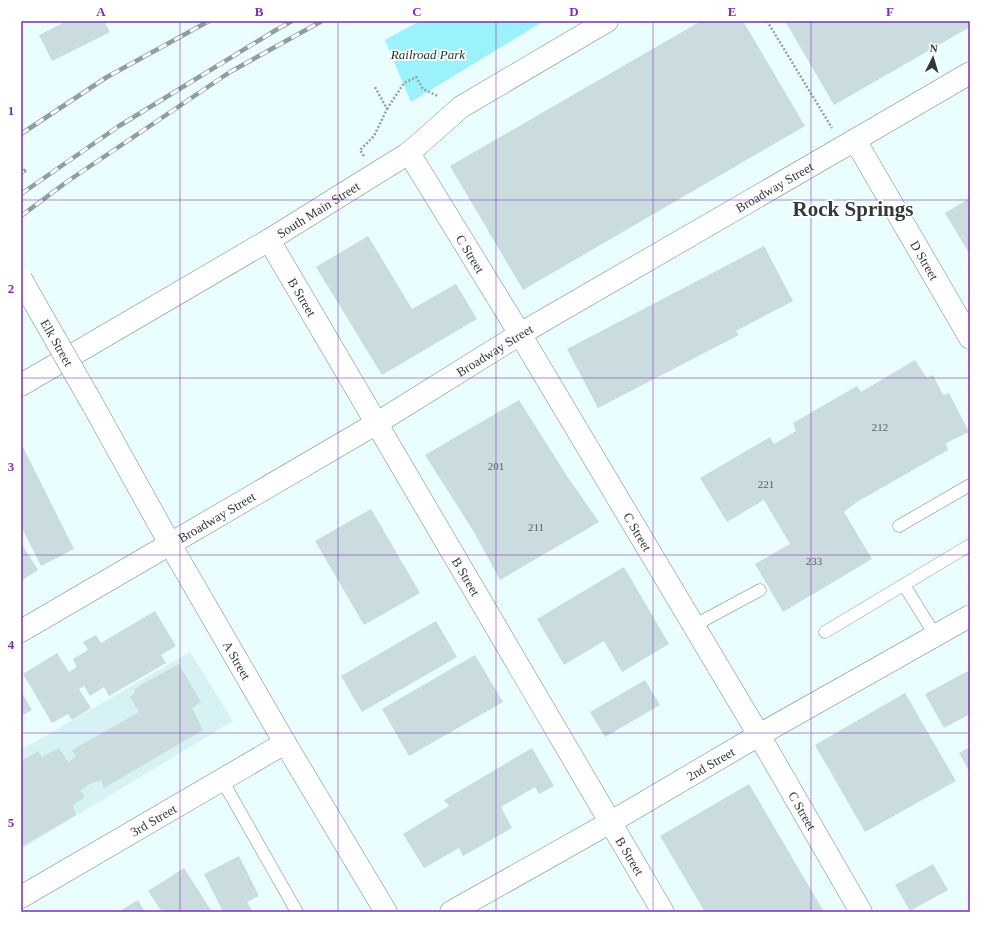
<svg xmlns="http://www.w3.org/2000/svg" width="991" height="933" font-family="'Times New Roman',serif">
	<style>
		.built { fill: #d6f2f5 }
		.green { fill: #9cf2fa }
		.building { fill: #cadcde }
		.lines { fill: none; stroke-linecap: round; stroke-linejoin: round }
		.lane-casing { stroke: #798a8c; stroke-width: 13 }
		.street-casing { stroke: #798a8c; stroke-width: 23 }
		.secondary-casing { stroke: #798a8c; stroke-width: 23 }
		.path { stroke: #93a1a2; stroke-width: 2.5; stroke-dasharray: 2 2; stroke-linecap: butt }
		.lane { stroke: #fff; stroke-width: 12 }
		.street { stroke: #fff; stroke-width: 22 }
		.secondary { stroke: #fff; stroke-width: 22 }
		.rail-casing { stroke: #919e9f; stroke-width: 4.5 }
		.rail { stroke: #fff; stroke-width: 3; stroke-dasharray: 9; stroke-linecap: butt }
		.secondary-bridge-casing { stroke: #798a8c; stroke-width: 23; stroke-linecap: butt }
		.secondary-bridge { stroke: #fff; stroke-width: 22 }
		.grid { fill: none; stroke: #7b2cbf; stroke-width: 1; stroke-opacity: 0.55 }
		.labels { text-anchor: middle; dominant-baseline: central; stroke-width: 3.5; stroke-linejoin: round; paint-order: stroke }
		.number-label { font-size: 11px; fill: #576262 }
		.park-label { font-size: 13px; font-style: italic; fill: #172f31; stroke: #fff }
		.street-label { font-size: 13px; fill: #313939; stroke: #fff }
		.town-label { font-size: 21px; font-weight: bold; fill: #313939; stroke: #fff }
		.neatline { fill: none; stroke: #7b2cbf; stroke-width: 1.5 }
		.grid-label { font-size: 13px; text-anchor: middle; font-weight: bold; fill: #7b2cbf }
	</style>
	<rect width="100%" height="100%" fill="#eafdff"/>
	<path class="built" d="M190,652L233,721L21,849V750Z"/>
	<path class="green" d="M420,21H544L411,102L385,40Z"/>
	<path class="building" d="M67,21H104L110,32L52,61L39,35Z
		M701,21H743L805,126L523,290L450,166Z
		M785,21H970V27L834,105Z
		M970,198V255L945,213Z
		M368,236L412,309L456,284L477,319L382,375L316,267Z
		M764,246L793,301L736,331L739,335L598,408L567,349Z
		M915,360L927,378L933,375L943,395L949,393L969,432L946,443L948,450L857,502L840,515L844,512L872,559L783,612L755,564L790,544L764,500L727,522L700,478L770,437L774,444L796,431L793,423L857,386L861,392Z
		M519,400L567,476L599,522L500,580L474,532L425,455Z
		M21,443L74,549L41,566L21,526Z
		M371,509L420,593L364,625L315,541Z
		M21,543L38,570L21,581Z
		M624,567L669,644L622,672L604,641L564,665L537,619Z
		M155,611L176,646L161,655L166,663L109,696L104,687L90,696L84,686L79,689L91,708L72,720L68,714L52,723L23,674L57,653L69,672L77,667L73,659L88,650L83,642L96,635L101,643Z
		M436,621L457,657L362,712L341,676Z
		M475,655L503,702L409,756L382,709Z
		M179,664L201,702L192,708L203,730L104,788L101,780L92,783L80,790L85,797L73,805L76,815L21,847V761L38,751L42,757L59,748L68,762L76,757L72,750L139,712L130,697L135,693L134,689Z
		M970,670V714L944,728L925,694Z
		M645,680L660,705L605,737L590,712Z
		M21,691L32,710L21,716Z
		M905,693L956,781L865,832L815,745Z
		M970,747V770L969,771L959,753Z
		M532,748L554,786L539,794L535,787L501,807L512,828L463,856L459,848L424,868L403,834L449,806L444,800Z
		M749,784L824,912H705L660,836Z
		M239,856L259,896L247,902L253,912H223L204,874Z
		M933,864L948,890L910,911L895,885Z
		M184,868L212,912H162L148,891Z
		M138,900L145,912H118Z"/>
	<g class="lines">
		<defs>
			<path id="lane" d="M899,526L970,485
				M904,585L935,635
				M693,626L760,590
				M825,632L970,545
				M222,780L297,912"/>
			<g id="street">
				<path id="s1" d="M855,140L970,338"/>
				<path id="s2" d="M409,153L520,334"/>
				<path id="s3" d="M269,240L663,912"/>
				<path id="s4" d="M21,385L269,240L375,174L409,153L461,107L607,21"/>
				<path d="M21,631L170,544"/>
				<path id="s5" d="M21,897L285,743"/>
			</g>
			<g id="secondary">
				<path id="s6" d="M520,334L759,735L861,912"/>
				<path id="s7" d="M93,405L170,544L285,743L386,912"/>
				<path id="s8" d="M170,544L377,423L520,334L855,140L970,73"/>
				<path id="s9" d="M451,912L611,822L759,735L970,616"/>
			</g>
		</defs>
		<use href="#lane" class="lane-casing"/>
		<use href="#street" class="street-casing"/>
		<use href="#secondary" class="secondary-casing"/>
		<path class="path" d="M767,21L832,128
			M387,109L404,83L416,77L423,89L438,96
			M364,156L360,150L374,136L387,109L375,87"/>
		<use href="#lane" class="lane"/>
		<use href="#street" class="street"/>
		<use href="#secondary" class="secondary"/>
		<defs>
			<path id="rail" d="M21,134L107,77L209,21
				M21,173L24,171
				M21,194L119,126L276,30L292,21
				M21,216L68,181L230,72L322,21"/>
		</defs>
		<use href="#rail" class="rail-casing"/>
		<use href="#rail" class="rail"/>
		<defs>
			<g id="secondary-bridge">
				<path id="s10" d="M21,279L93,405"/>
			</g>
		</defs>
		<use href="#secondary-bridge" class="secondary-bridge-casing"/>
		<use href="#secondary-bridge" class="secondary-bridge"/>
	</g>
	<path class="grid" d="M180,21V912M338,21V912M496,21V912M653,21V912M811,21V912M21,200H970M21,378H970M21,555H970M21,733H970"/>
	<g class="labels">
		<g class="number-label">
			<text x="880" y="427">212</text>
			<text x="496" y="466">201</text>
			<text x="766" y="484">221</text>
			<text x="536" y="527">211</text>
			<text x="814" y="561">233</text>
		</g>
		<g class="park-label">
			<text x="428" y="54">Railroad Park</text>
		</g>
		<g class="street-label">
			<text stroke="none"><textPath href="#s8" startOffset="702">Broadway Street</textPath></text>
			<text stroke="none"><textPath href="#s4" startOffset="345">South Main Street</textPath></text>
			<text stroke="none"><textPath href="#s2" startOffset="118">C Street</textPath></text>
			<text stroke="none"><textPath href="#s1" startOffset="139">D Street</textPath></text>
			<text stroke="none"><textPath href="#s3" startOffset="66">B Street</textPath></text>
			<text stroke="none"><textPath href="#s10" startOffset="73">Elk Street</textPath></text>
			<text stroke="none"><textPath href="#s8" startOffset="378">Broadway Street</textPath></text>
			<text stroke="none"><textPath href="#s8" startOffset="54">Broadway Street</textPath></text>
			<text stroke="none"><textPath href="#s6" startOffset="230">C Street</textPath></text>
			<text stroke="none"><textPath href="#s3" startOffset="390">B Street</textPath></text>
			<text stroke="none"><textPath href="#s7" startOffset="293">A Street</textPath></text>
			<text stroke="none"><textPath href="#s9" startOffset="299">2nd Street</textPath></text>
			<text stroke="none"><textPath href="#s6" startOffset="554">C Street</textPath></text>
			<text stroke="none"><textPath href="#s5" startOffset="153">3rd Street</textPath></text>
			<text stroke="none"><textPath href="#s3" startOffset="714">B Street</textPath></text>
		</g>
		<g class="town-label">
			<text x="853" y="209">Rock Springs</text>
		</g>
	</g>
	<rect width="991" height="933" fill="none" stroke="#ffffff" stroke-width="44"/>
	<g transform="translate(933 58) rotate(5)" stroke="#ffffff" stroke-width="3" paint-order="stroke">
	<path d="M0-3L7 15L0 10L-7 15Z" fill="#313939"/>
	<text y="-6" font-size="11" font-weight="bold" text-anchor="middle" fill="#313939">N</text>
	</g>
	<rect x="22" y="22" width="947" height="889" class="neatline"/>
	<g class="grid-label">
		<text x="101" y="16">A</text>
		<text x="259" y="16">B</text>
		<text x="417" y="16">C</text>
		<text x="574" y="16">D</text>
		<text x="732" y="16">E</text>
		<text x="890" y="16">F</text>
		<text x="11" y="115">1</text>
		<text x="11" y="293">2</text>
		<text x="11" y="471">3</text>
		<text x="11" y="649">4</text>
		<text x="11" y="827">5</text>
	</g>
</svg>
